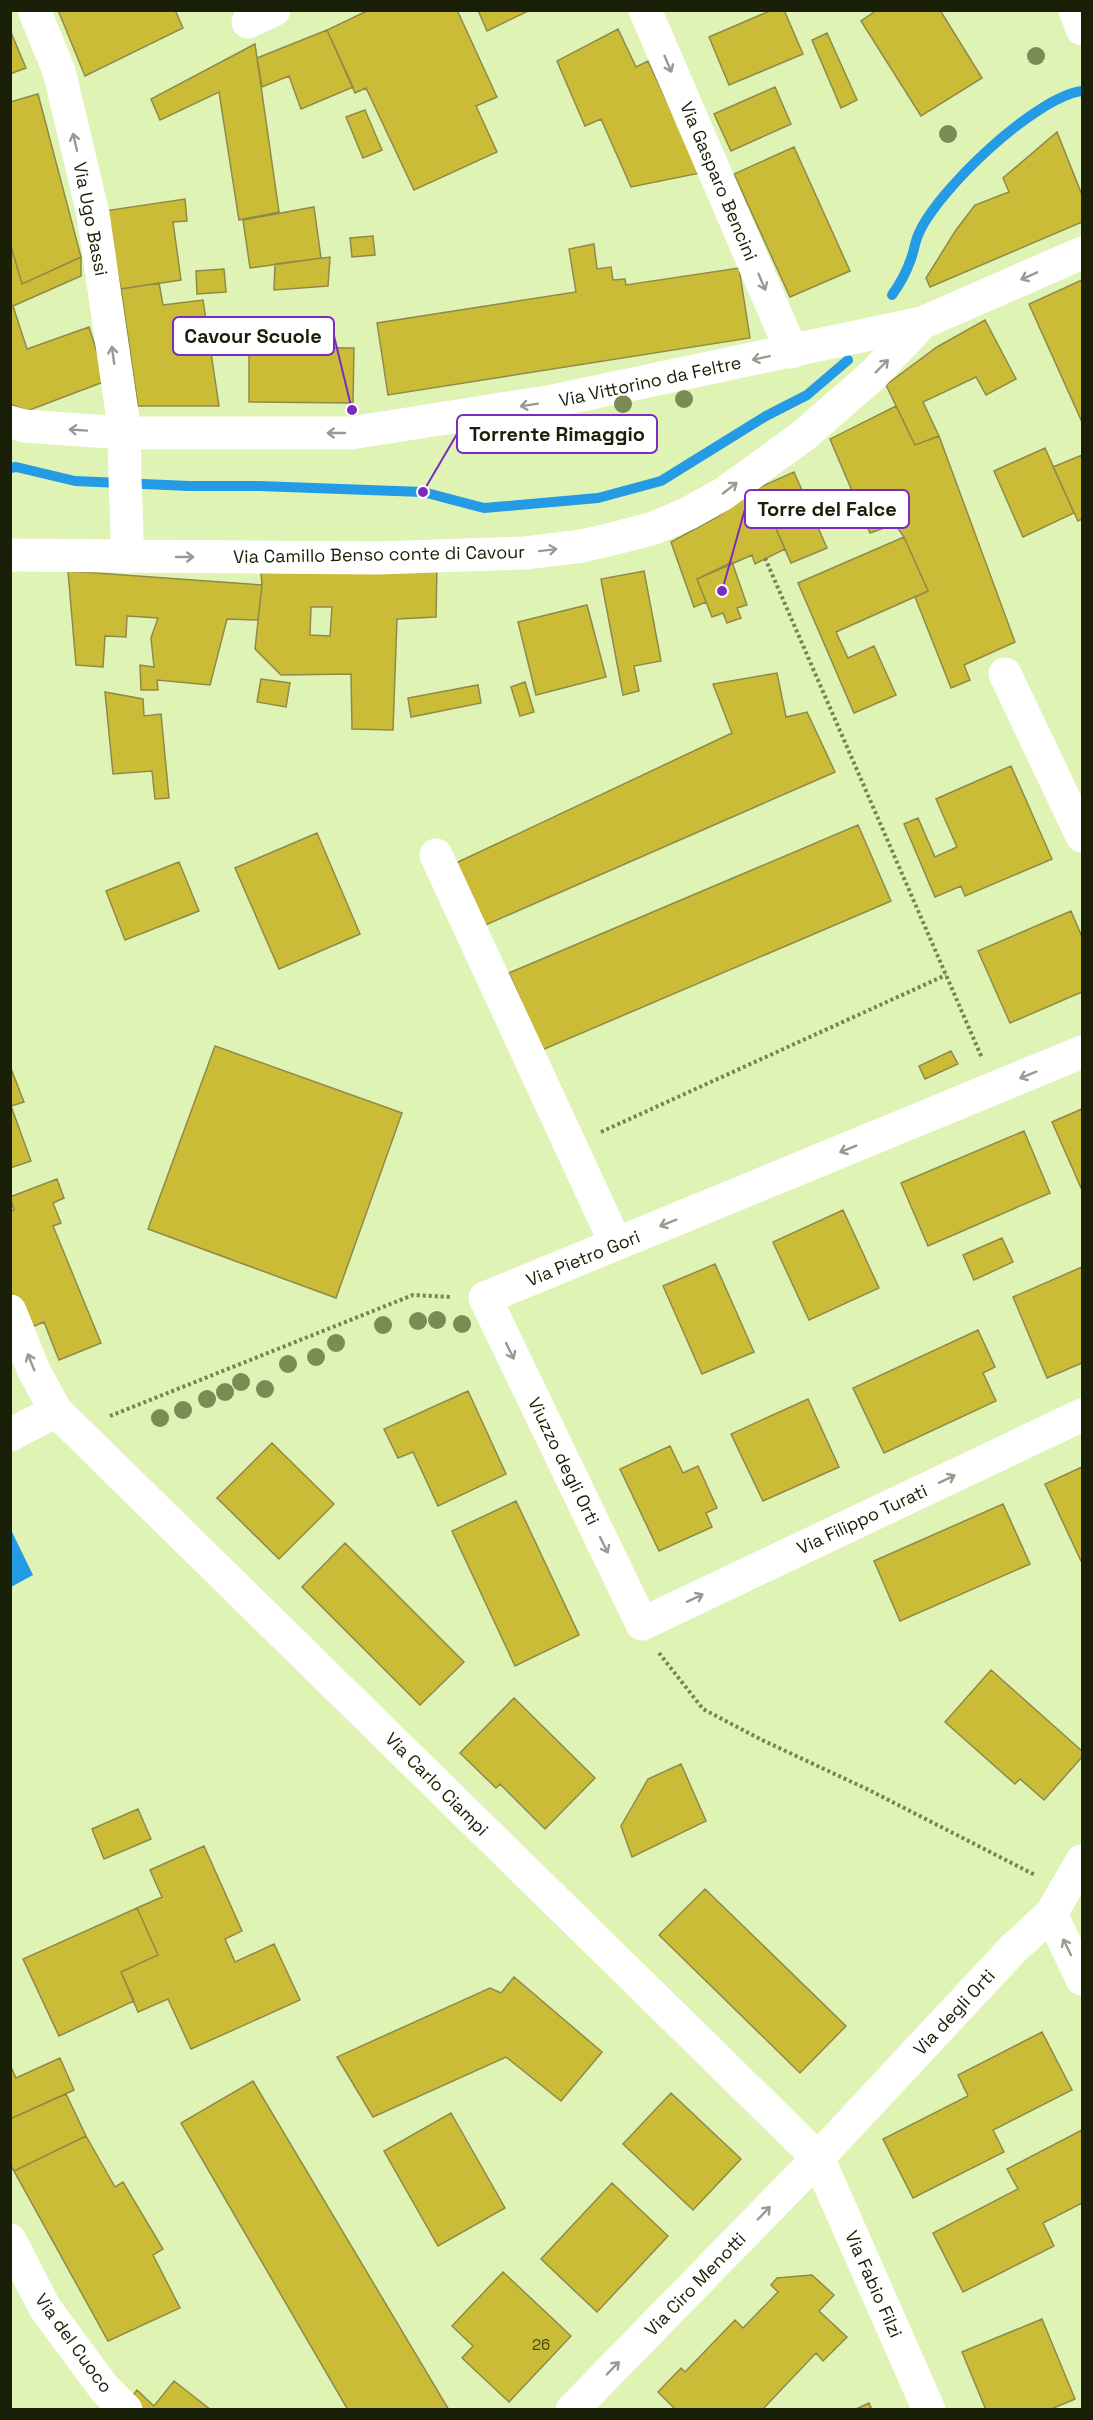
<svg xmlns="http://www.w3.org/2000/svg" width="1093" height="2420" font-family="'Space Grotesk',sans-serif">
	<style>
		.water { fill: #259ae5 }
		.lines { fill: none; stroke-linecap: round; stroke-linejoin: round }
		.stream { stroke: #259ae5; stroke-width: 10 }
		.building { fill: #cabc36; stroke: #90894a; stroke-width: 1.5; fill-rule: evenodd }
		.path { stroke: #768359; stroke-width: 4; stroke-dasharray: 3 3; stroke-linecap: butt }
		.street { stroke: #fff; stroke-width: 33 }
		.secondary { stroke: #fff; stroke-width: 33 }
		.tree { fill: #7b8b54 }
		.oneway { stroke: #989b90 }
		.labels { text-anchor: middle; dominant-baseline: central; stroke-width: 4.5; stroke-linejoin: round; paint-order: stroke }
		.number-label { font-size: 15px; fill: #464714 }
		.street-label { font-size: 18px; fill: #1a2008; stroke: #fff }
		.leader { fill: none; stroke: #7b2cbf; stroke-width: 2 }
		.callout-dot { fill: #7b2cbf; stroke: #fff; stroke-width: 2 }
		.callout { fill: #fff; stroke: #7b2cbf; stroke-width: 2 }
		.callout-label { font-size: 20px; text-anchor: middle; font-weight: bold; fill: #1a2008 }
	</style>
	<rect width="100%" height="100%" fill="#def3b4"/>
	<path class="water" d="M11,1530L33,1575L11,1587H10Z"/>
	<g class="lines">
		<path class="stream" d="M892,295C900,284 906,273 911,259C914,251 915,241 919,233C938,190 1035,97 1082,91
			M10,468L16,467L75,481L189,486H259L423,492L484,508L598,498L661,481L766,416L807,395L848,360"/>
	</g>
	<path class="building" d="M58,10H175L183,28L85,76Z
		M369,10H457L497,97L476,106L497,152L414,190L366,88L355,93L327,30Z
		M478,10H530L487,31Z
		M772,10H784L803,54L729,85L709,37Z
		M877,10H940L982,78L921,116L861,21Z
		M618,29L636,67L648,61L700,173L631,187L601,119L585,126L557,61Z
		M10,30L26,68L10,74Z
		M327,30L353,87L301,109L289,76L262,87L257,58Z
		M827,33L857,100L841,108L812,40Z
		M255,44L279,212L239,220L219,92L160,120L151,99Z
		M775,87L791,124L731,151L714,114Z
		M38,94L81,257L22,284L10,243V102Z
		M365,110L382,150L363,158L346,117Z
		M1057,132L1082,195V222L930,287L926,278L956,230L975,205L1009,192L1003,178Z
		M794,147L850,271L790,297L734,174Z
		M185,199L187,221L173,222L181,280L121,289L104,211Z
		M314,207L321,258L250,268L243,220Z
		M373,236L375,255L352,257L350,238Z
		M10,243L22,284L81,257V276L13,306L27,349L89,327L106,381L27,411L10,404Z
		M594,244L597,269L611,267L613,280L625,279L626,285L739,268L750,338L388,395L377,323L576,292L569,249Z
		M330,257L328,286L274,290L275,264Z
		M224,269L226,292L197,294L196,271Z
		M1082,280V422L1029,304Z
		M159,283L163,305L203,300L219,406H138L121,289Z
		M985,320L1016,379L986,395L976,377L923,402L939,436L915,445L886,385L937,347Z
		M249,347L354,348L353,403L249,402Z
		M896,406L915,445L939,436L1015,642L964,665L970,680L951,688L915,597L928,591L904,537L895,524L870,533L830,439Z
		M1045,448L1074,513L1023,537L994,471Z
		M1082,455V519L1078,521L1053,467Z
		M794,472L827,548L791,563L758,488Z
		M758,488L785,549L755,564L752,555L697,579L706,602L694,607L671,542L717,517Z
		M904,537L928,591L836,632L848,658L874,646L896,695L854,713L798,583Z
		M732,562L747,605L737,608L741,618L727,623L723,613L712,617L697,579Z
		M437,566L436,617L397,619L393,730L352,729L351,674L281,675L255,649L262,585L261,573ZM311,607H332L330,636L310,635Z
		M68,571L262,585L258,620L227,619L210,685L157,680L158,690H141L140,665L154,667L151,638L158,618L127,616L126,637L105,636L103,667L76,665Z
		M644,571L661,661L634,666L639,691L623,695L601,579Z
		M587,605L606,677L536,695L518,622Z
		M777,673L786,717L807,712L835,772L481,927L456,863L732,733L713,684Z
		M261,679L290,683L286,707L257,702Z
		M525,682L534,712L520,716L511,687Z
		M478,685L481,703L411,717L408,698Z
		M105,692L143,699L144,716L161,714L169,798L155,799L152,771L113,774Z
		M1011,766L1052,859L965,896L961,886L935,897L904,824L918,818L935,857L957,847L936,799Z
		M858,825L891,901L542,1050L509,973Z
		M317,833L360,934L279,969L235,868Z
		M179,862L199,911L125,940L106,891Z
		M1071,911L1082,937V992L1010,1023L978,951Z
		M215,1046L402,1113L336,1298L148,1229Z
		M951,1051L958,1064L925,1079L919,1066Z
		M10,1066L24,1102L11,1106L31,1161L10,1168Z
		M1082,1109V1190L1052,1122Z
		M1024,1131L1050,1193L928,1246L901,1183Z
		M57,1179L64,1198L53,1203L61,1223L53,1226L101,1343L59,1360L44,1322L27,1329L10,1290V1211L14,1210L10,1197Z
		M843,1210L879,1288L809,1320L773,1242Z
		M1002,1238L1013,1262L974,1280L963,1255Z
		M715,1264L754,1352L702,1374L663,1286Z
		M1082,1267V1363L1047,1378L1013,1297Z
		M978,1330L995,1367L983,1373L996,1401L884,1453L853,1388Z
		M468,1391L506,1474L438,1506L413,1452L398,1458L384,1429Z
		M808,1399L839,1467L763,1501L731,1434Z
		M272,1443L334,1504L279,1559L217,1498Z
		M670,1446L683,1473L698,1466L717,1508L706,1513L712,1527L659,1551L620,1469Z
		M1082,1467V1561H1081L1045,1484Z
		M516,1501L579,1635L515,1666L452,1531Z
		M1003,1504L1030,1564L900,1621L874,1561Z
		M345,1543L464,1662L420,1705L302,1587Z
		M991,1670L1082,1751V1757L1044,1800L1020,1779L1015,1784L945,1722Z
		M514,1698L595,1778L545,1829L500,1784L496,1788L460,1753Z
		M681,1764L706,1821L632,1857L621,1826L648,1779Z
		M138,1809L151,1839L104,1859L92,1829Z
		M204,1846L242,1931L225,1939L235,1962L274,1944L300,2000L191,2049L168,1999L138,2012L121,1972L158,1955L137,1908L162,1897L150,1870Z
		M705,1889L846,2026L800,2073L659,1935Z
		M137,1908L158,1955L121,1972L134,2001L59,2036L23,1959Z
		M514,1977L602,2052L561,2101L506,2057L373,2117L337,2057L490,1988L501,1993Z
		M1042,2032L1072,2090L993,2130L1004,2152L913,2198L883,2139L968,2096L958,2075Z
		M60,2058L74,2090L10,2119V2065L16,2078Z
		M253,2081L449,2410H348L181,2123Z
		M671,2093L741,2159L693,2210L623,2144Z
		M66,2094L86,2136L14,2171L10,2164V2119Z
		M451,2113L505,2208L438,2246L384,2151Z
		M1082,2130V2203L1043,2223L1054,2246L963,2292L933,2233L1018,2189L1007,2169Z
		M86,2136L115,2187L123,2182L163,2249L153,2255L180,2308L108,2341L14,2171Z
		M612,2183L668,2236L597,2312L541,2259Z
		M503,2272L571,2336L509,2402L462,2358L473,2346L452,2326Z
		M812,2275L834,2295L819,2311L847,2337L823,2361L816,2353L762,2410H676L658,2392L681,2368L685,2372L735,2320L743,2328L778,2292L771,2285L777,2278Z
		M1042,2319L1075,2399L1049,2410H986L962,2352Z
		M174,2381L211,2410H140L130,2399L137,2390L154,2406Z
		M869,2403L872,2410H854Z"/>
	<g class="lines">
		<path class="path" d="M765,558L982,1058
			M601,1132L946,975
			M110,1416L413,1295L451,1297
			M659,1653L703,1709L762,1740L869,1790L1035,1875"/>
		<path class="street" d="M34,10L59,71L93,214L125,433C123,475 128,515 127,557
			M645,10L792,352
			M248,22L274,10
			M10,555L377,558L525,553L582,546L620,537L654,528L689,513L723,494L803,436L873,375L922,323
			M1005,674L1082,836
			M436,855L616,1244
			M1082,1052L485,1298L642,1624L1082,1415
			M10,1311L34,1371L56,1411L818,2158L929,2410
			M10,1435L56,1411
			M1051,1914L1082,1979
			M10,2240L45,2308L104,2388L126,2410
			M572,2410L818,2158L1013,1949L1051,1914L1082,1861"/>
		<path class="secondary" d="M1075,10L1082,29
			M10,422L24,426L125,433H351L553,401L922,323L1082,253"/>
	</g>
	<g class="tree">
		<circle cx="1036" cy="56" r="9"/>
		<circle cx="948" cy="134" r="9"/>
		<circle cx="684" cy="399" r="9"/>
		<circle cx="623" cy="404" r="9"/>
		<circle cx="437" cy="1320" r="9"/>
		<circle cx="418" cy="1321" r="9"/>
		<circle cx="462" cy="1324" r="9"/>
		<circle cx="383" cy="1325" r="9"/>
		<circle cx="336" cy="1343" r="9"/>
		<circle cx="316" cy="1357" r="9"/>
		<circle cx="288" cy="1364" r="9"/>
		<circle cx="241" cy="1382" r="9"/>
		<circle cx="265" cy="1389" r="9"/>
		<circle cx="225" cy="1392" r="9"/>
		<circle cx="207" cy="1399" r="9"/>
		<circle cx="183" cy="1410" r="9"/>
		<circle cx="160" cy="1418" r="9"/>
	</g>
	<defs><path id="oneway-shaft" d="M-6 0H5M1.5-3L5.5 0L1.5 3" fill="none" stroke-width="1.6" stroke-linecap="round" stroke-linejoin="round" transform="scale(1.5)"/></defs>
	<g class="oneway">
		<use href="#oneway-shaft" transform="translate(668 64) rotate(67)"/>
		<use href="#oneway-shaft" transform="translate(75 142) rotate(-103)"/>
		<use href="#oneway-shaft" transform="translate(1029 276) rotate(156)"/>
		<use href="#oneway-shaft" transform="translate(762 282) rotate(67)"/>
		<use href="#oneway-shaft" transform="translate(113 355) rotate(-98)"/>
		<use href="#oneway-shaft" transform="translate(761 358) rotate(168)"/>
		<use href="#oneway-shaft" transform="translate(882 366) rotate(-45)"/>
		<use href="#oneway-shaft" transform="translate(529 405) rotate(171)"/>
		<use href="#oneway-shaft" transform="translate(78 430) rotate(-176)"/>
		<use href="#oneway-shaft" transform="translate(336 433) rotate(180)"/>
		<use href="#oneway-shaft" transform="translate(730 488) rotate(-38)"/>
		<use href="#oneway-shaft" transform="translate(548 550) rotate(-7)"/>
		<use href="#oneway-shaft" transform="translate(185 557)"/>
		<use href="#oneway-shaft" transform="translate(1028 1075) rotate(158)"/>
		<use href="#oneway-shaft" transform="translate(848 1149) rotate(158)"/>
		<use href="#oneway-shaft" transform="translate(668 1223) rotate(158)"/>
		<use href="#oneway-shaft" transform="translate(510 1351) rotate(64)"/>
		<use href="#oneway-shaft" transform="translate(31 1362) rotate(-112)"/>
		<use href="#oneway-shaft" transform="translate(947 1479) rotate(-25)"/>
		<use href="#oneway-shaft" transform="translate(604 1545) rotate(64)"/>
		<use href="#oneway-shaft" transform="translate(695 1598) rotate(-25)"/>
		<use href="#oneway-shaft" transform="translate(1067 1947) rotate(-116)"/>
		<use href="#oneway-shaft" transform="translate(764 2213) rotate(-46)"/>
		<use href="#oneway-shaft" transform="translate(613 2368) rotate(-46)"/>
	</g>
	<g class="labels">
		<g class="number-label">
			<text x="541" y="2344">26</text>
		</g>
		<g class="street-label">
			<text transform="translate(719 181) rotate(67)">Via Gasparo Bencini</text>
			<text transform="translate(91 219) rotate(79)">Via Ugo Bassi</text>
			<text transform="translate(650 381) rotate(-12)">Via Vittorino da Feltre</text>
			<text transform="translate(379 554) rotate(-1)">Via Camillo Benso conte di Cavour</text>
			<text transform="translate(583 1258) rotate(-22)">Via Pietro Gori</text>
			<text transform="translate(564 1461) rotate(64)">Viuzzo degli Orti</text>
			<text transform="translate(862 1519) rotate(-25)">Via Filippo Turati</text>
			<text transform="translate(437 1784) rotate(45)">Via Carlo Ciampi</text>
			<text transform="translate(954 2012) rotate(-47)">Via degli Orti</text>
			<text transform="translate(695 2284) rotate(-46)">Via Ciro Menotti</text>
			<text transform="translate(874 2284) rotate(66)">Via Fabio Filzi</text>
			<text transform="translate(74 2343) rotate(54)">Via del Cuoco</text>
		</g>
	</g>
	<path class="leader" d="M352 410L334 336M423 492L457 434M722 591L745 509"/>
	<g class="callout-dot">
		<circle cx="352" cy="410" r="6"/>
		<circle cx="423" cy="492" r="6"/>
		<circle cx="722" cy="591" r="6"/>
	</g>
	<g class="callout">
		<rect x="173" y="317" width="161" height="38" rx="6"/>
		<rect x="457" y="415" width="200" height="38" rx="6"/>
		<rect x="745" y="490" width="164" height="38" rx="6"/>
	</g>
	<g class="callout-label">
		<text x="253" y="343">Cavour Scuole</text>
		<text x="557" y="441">Torrente Rimaggio</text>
		<text x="827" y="516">Torre del Falce</text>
	</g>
	<rect width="1093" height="2420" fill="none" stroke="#1a2008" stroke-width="24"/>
</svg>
